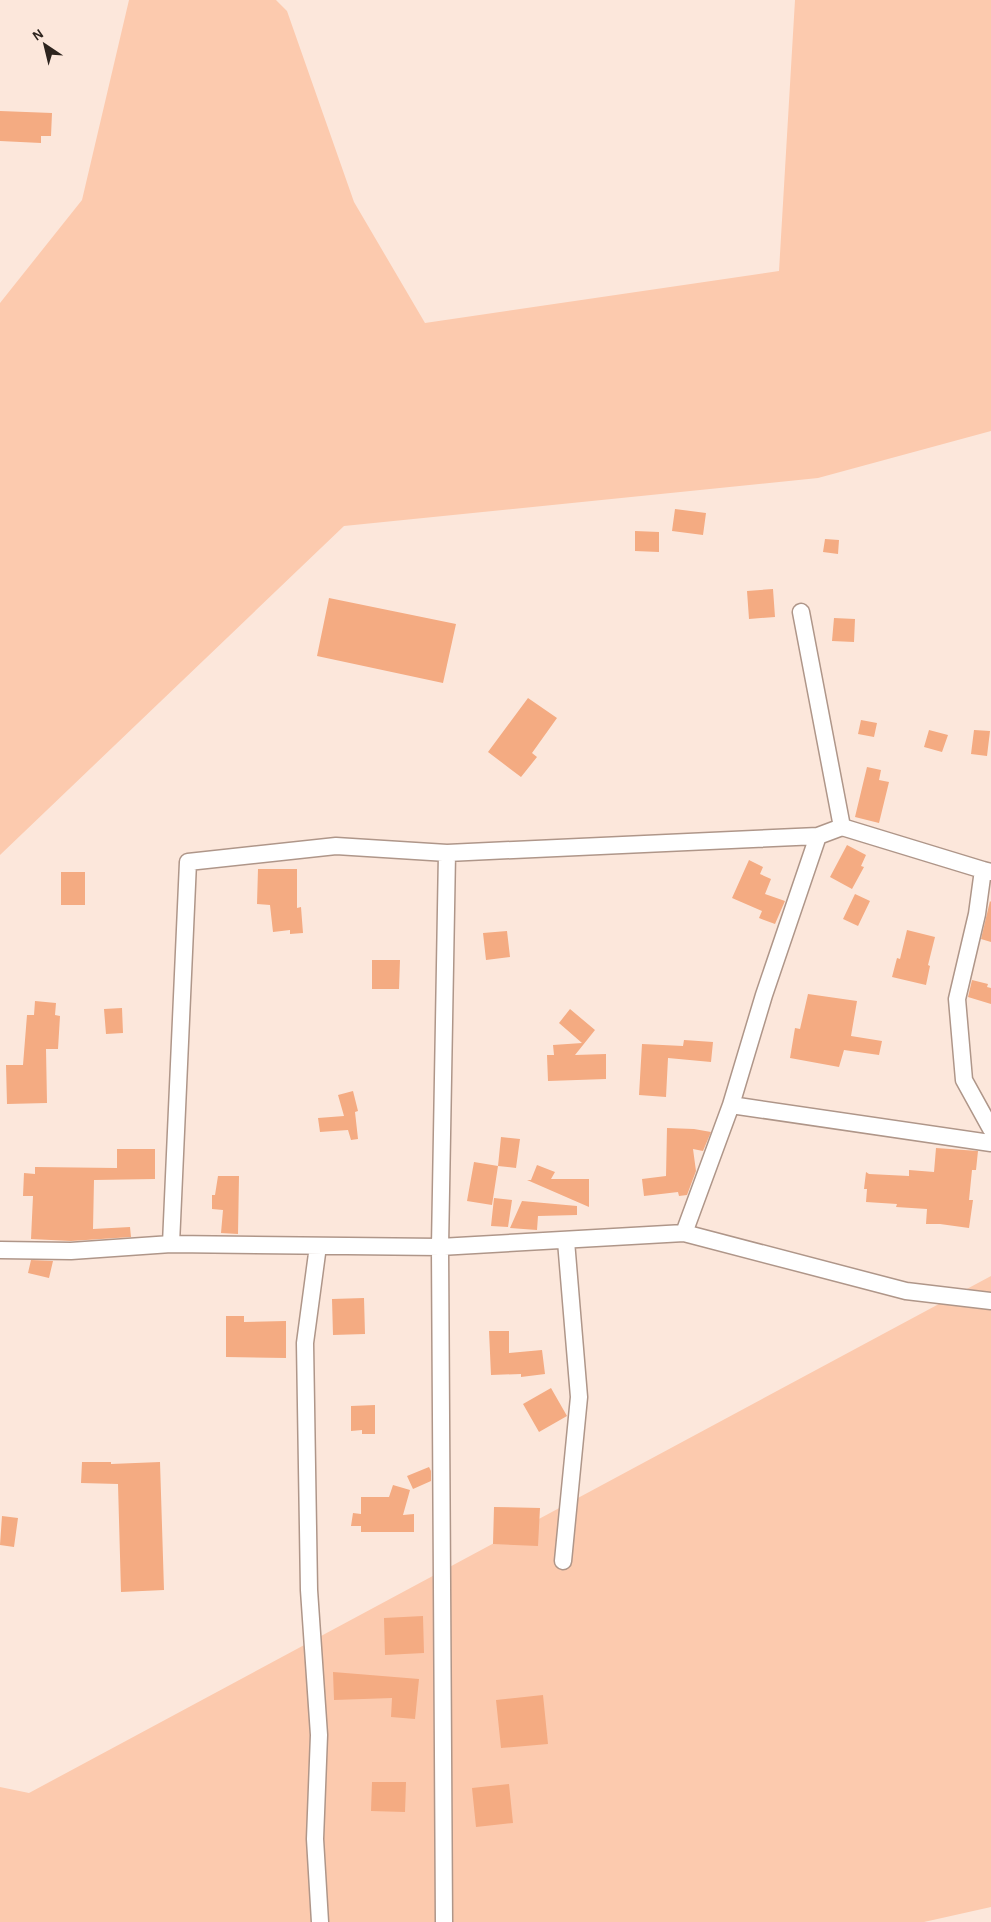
<svg xmlns="http://www.w3.org/2000/svg" width="991" height="1922" font-family="'Alegreya Sans',sans-serif">
	<style>
		.green { fill: #fccaae }
		.building { fill: #f4ab82 }
		.lines { fill: none; stroke-linecap: round; stroke-linejoin: round }
		.minor-casing { stroke: #af9689; stroke-width: 19 }
		.minor { stroke: #fff; stroke-width: 16 }
	</style>
	<rect width="100%" height="100%" fill="#fce7db"/>
	<path class="green" d="M129,0H276L287,11L354,202L425,323L779,271L795,0H991V431L818,478L344,526L0,855V303L82,200Z
		M991,1276V1907L924,1922H0V1787L29,1793Z"/>
	<path class="building" d="M0,111L52,113L51,136H41V143L0,141Z
		M675,509L706,513L703,535L672,531Z
		M635,531L659,532V552L635,551Z
		M825,539L839,540L838,554L823,552Z
		M773,589L775,617L749,619L747,591Z
		M329,598L456,624L443,683L317,656Z
		M834,618L855,619L854,642L832,641Z
		M528,698L557,718L532,753L537,757L521,777L488,752Z
		M861,720L877,723L874,737L858,734Z
		M929,730L948,735L942,752L924,747Z
		M974,730L990,731L987,756L971,754Z
		M867,767L881,770L879,780L889,782L879,823L855,817Z
		M847,845L866,855L861,866L864,867L852,889L830,877Z
		M749,860L763,867L760,874L771,879L765,894L785,901L775,924L759,918L762,911L732,898Z
		M258,869H297V908L301,907L303,933L290,934V930L273,932L270,905L257,904Z
		M61,872H85V905H61Z
		M855,894L870,901L858,926L843,919Z
		M990,901L991,902V942L981,939Z
		M907,930L935,937L928,965L930,966L926,985L892,977L897,958L900,959Z
		M507,931L510,957L486,960L483,933Z
		M372,960H400L399,989H372Z
		M972,980L988,984L987,987L991,988V1004L968,997Z
		M808,994L857,1001L851,1036L882,1041L879,1055L844,1050L839,1067L790,1058L795,1028L800,1029Z
		M35,1001L56,1003L55,1015L60,1016L58,1049H46L47,1103L7,1104L6,1065H23L27,1015H34Z
		M122,1008L123,1033L106,1034L104,1009Z
		M570,1009L595,1030L575,1055L606,1054V1079L548,1081L547,1055H554L553,1045L582,1043L559,1023Z
		M684,1040L713,1042L711,1062L668,1058L666,1097L639,1095L642,1044L683,1046Z
		M353,1091L358,1111L355,1112L358,1139L351,1140L348,1130L320,1132L318,1118L344,1116L338,1095Z
		M667,1128L694,1129L711,1132L703,1151L693,1149L696,1171L687,1195L679,1196L678,1192L644,1196L642,1179L666,1176Z
		M501,1137L520,1139L516,1168L498,1166L492,1205L467,1201L474,1162L498,1166Z
		M936,1148L978,1151L976,1170H972L969,1200H973L969,1228L940,1224H926L927,1209L896,1207L897,1204L866,1202L867,1189H864L866,1172L869,1174L909,1176V1170L934,1172Z
		M117,1149H155V1179L94,1180L93,1229L130,1227L131,1237L71,1241L31,1239L33,1196H23L24,1173L35,1174V1167L117,1168Z
		M537,1165L555,1172L551,1179H589V1207L527,1180H531Z
		M218,1176H239L238,1234L221,1233L223,1210L212,1209V1195H215Z
		M494,1198L512,1200L508,1227L491,1226Z
		M522,1201L577,1206V1215L538,1216L537,1230L510,1228Z
		M31,1260L53,1261L49,1278L28,1273Z
		M364,1298L365,1334L333,1335L332,1299Z
		M226,1316H244V1322L286,1321V1358L226,1357Z
		M489,1331H509V1353L542,1350L545,1374L521,1377V1374L491,1375Z
		M551,1388L567,1416L539,1432L523,1404Z
		M375,1405V1434H362V1430L351,1431V1406Z
		M82,1462H111V1464L160,1462L164,1590L121,1592L118,1484L81,1483Z
		M429,1467L431,1471V1481L413,1489L407,1476Z
		M393,1485L410,1490L403,1515L414,1514V1532H361V1526H351L353,1513L361,1514V1497H389Z
		M494,1507L540,1508L538,1546L493,1544Z
		M2,1516L18,1518L14,1547L0,1545Z
		M423,1616L424,1653L385,1655L384,1618Z
		M333,1672L419,1679L415,1719L391,1717L392,1698L334,1700Z
		M543,1695L548,1744L501,1748L496,1700Z
		M372,1782H406L405,1812L371,1811Z
		M509,1784L513,1823L476,1827L472,1788Z"/>
	<g class="lines">
		<defs>
			<path id="minor" d="M801,612L842,827
				M991,872L983,870L977,914L957,999L964,1080L991,1129
				M731,1105L764,995L818,836L842,827L983,870
				M684,1233L731,1105L991,1143
				M171,1244L188,862L336,846L447,853L818,836
				M318,1246L305,1343L309,1590L319,1735L315,1839L320,1922
				M0,1250L71,1251L171,1244L440,1247L684,1233L906,1291L991,1301
				M563,1561L579,1397L566,1241
				M444,1922L440,1247L447,853"/>
		</defs>
		<use href="#minor" class="minor-casing"/>
		<use href="#minor" class="minor"/>
	</g>
	<g transform="translate(45 45) rotate(325)" stroke="#fce7db" stroke-width="4" paint-order="stroke">
	<path d="M0-4L9 19L0 12L-9 19Z" fill="#2d241e"/>
	<text y="-8" font-size="14" font-weight="bold" text-anchor="middle" fill="#2d241e">N</text>
	</g>
</svg>
